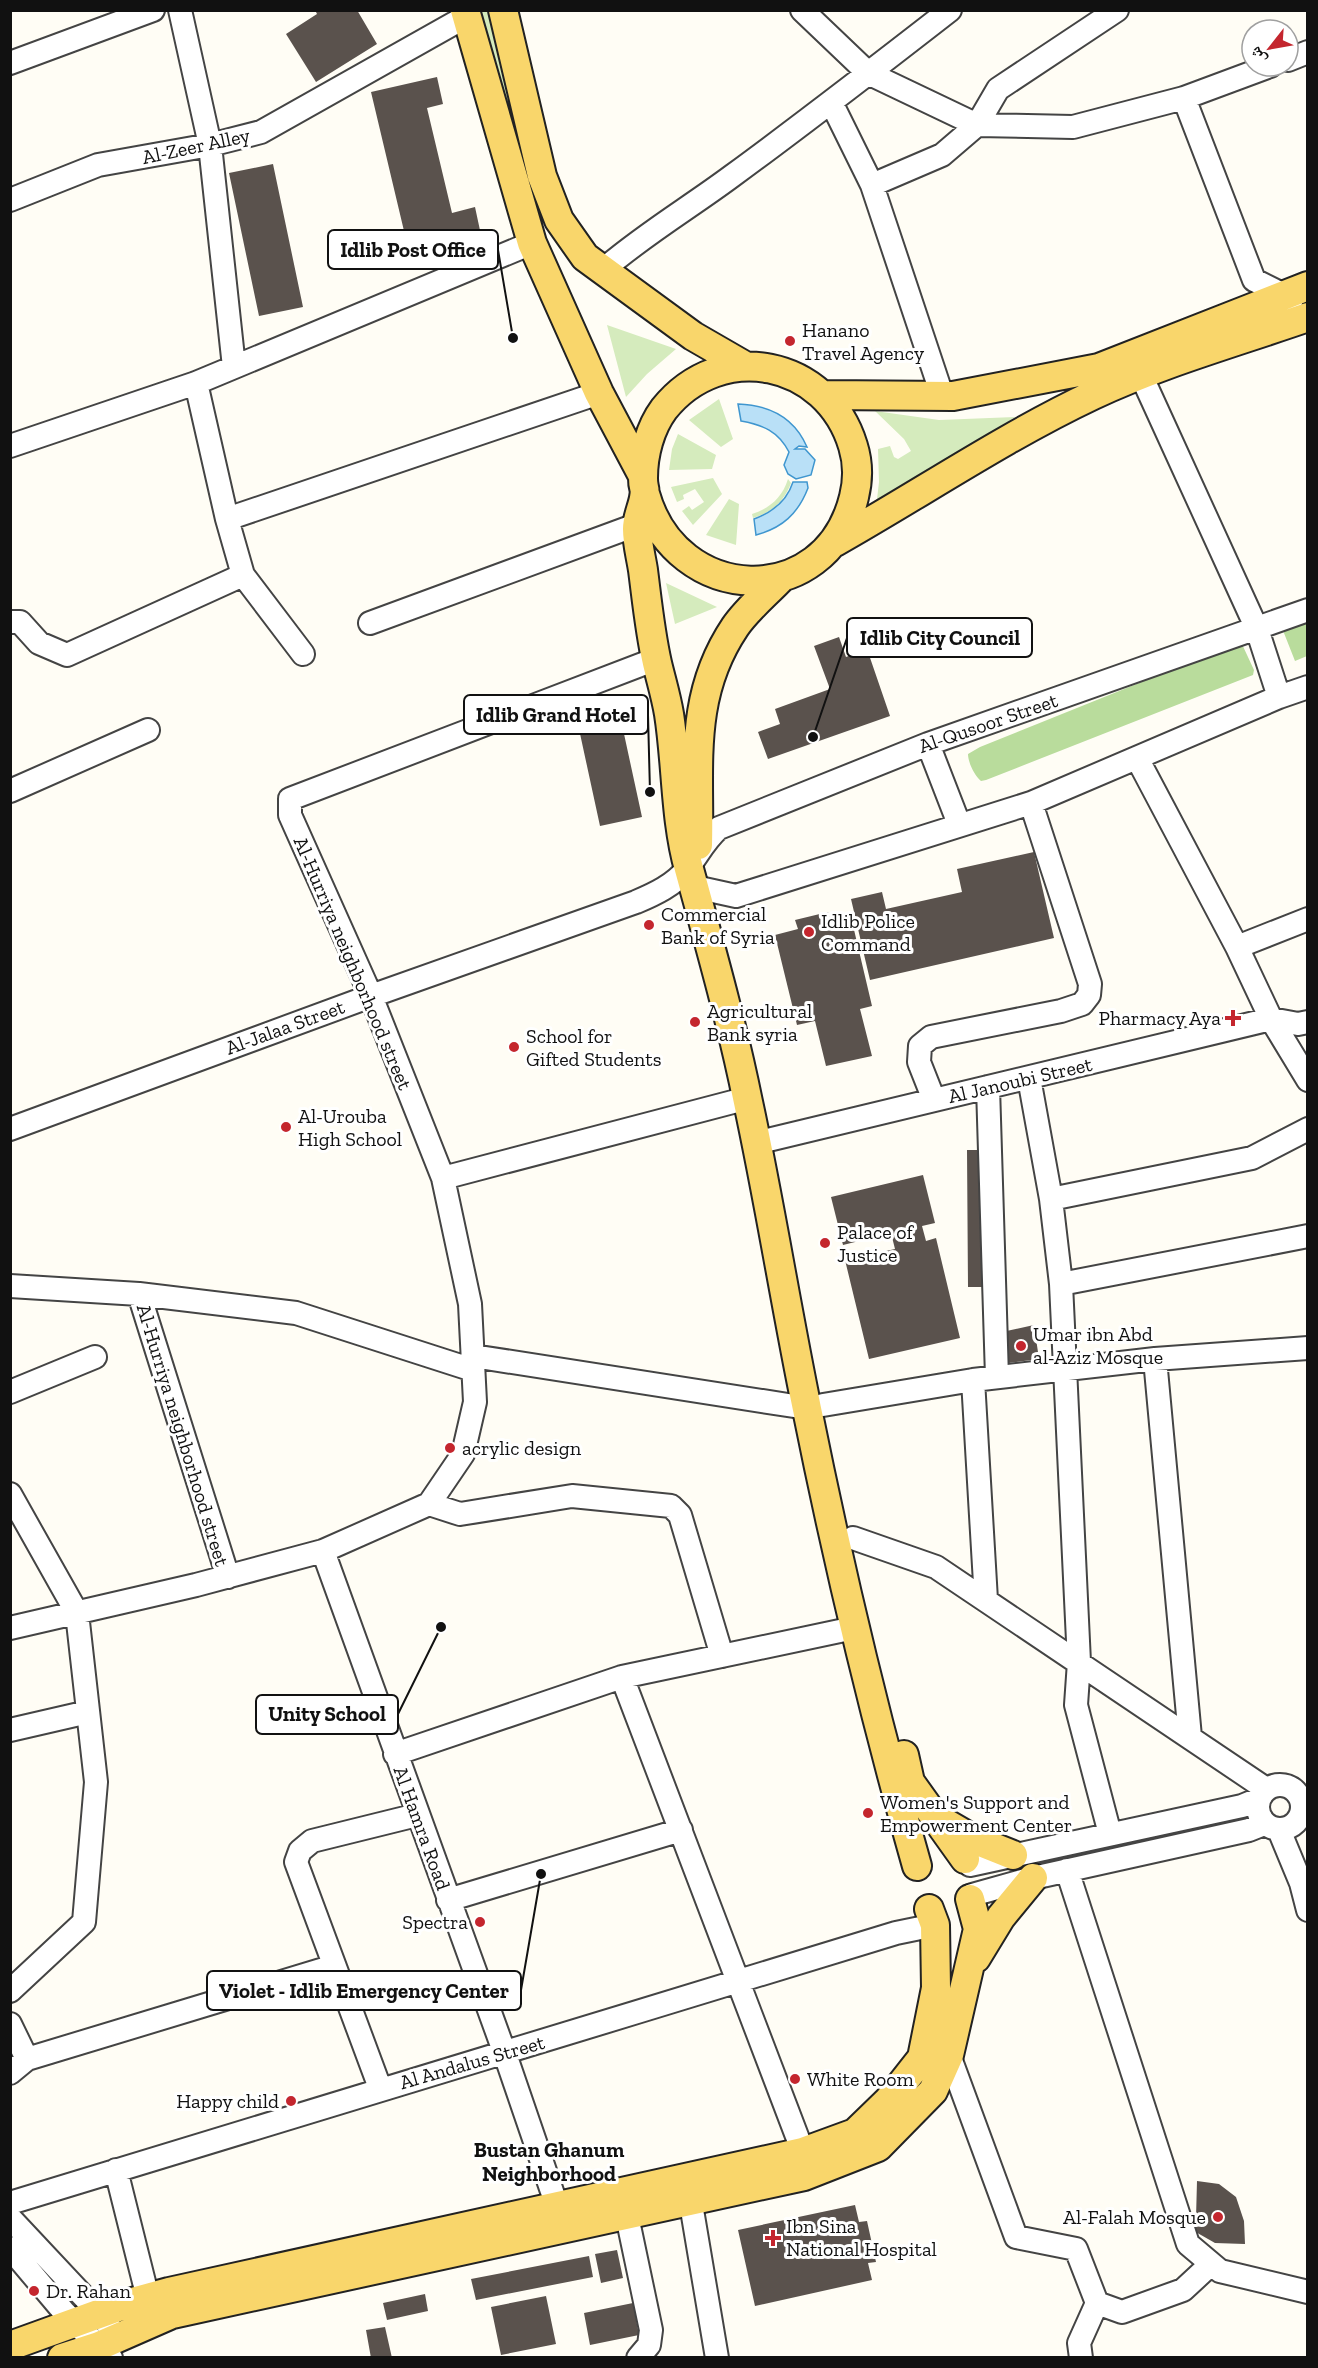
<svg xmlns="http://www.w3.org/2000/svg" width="1318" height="2368" font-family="'Zilla Slab','Noto Naskh Arabic',serif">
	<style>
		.green { fill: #d5ebbd }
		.forest { fill: #b9dc9c }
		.water { fill: #b9e0f7; stroke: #3f96cf; stroke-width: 1.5 }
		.building { fill: #5a524d }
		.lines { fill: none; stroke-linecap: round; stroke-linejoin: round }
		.minor-casing { stroke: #444; stroke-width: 26 }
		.major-casing { stroke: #222; stroke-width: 32 }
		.minor { stroke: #fff; stroke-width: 22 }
		.major { stroke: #f9d66b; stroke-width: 28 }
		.poi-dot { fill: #c4262e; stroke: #fff; stroke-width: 2 }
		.labels { text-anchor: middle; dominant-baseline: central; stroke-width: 6; stroke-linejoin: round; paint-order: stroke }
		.street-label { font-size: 20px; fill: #111; stroke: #fff }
		.poi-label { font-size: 20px; fill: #111; stroke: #fff; text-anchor: start }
		.neighbourhood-label { font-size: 21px; font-weight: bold; fill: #111; stroke: #fff }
		.leader { fill: none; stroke: #111; stroke-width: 2 }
		.callout-dot { fill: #111; stroke: #fff; stroke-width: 2 }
		.callout { fill: #fff; stroke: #111; stroke-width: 2 }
		.callout-label { font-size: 21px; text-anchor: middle; font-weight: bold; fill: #111 }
	</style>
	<rect width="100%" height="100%" fill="#fffdf5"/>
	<path class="green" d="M478,11H494L535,189Z
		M607,325L676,349L647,374L626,397Z
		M719,399L733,439L721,447L689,420Z
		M875,411L939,420L1015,417L876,508L879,482L878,449L890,446L894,457L898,459L911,451L904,439Z
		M678,434L716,455L712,469L669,470L672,449Z
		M713,478L722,494L693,525L682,511L689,506L692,510L704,502L695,489L683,495L684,499L677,502L671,487Z
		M788,479L791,483C784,502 772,512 753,518L752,514C770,508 782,498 788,479Z
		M729,499L739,504L736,545L706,535Z
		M666,583L717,607L675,624Z"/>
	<path class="forest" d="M1307,618V656L1295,661L1282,628Z
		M1241,642L1254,670L1253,675L986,780L981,781C974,775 968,762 968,754L980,747Z"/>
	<path class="water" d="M738,404C768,405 794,417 807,447L799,446L795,449H805L815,460L811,475L796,479L788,474L784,465L789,452C778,431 763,425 741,421Z
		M793,482H807L808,488C798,514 782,528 756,535L754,519C773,512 787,501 793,482Z"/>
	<path class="building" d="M315,10H357L377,44L316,82L286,34L317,14Z
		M437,77L443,104L427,108L452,213L475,207L481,235L409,252L371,92Z
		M273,164L303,307L259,316L229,173Z
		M839,637L846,657L867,649L890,716L768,759L758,732L780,724L775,709L830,689L814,646Z
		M621,720L642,817L600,826L579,729Z
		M1034,852L1054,938L870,980L851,899L882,892L886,909L962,892L957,869Z
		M828,912L831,922L851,917L872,1006L860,1009L872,1056L826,1066L815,1021L797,1025L775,935L798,929L795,920Z
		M967,1150H981L982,1287H968Z
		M923,1175L935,1223L922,1226L926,1241L936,1238L960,1338L869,1359L845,1260L895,1249L891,1233L843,1245L831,1197Z
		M1034,1325L1039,1359L1008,1363L1002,1332Z
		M1197,2181L1219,2184L1236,2197L1244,2221L1245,2244L1215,2243L1194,2231L1190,2212L1196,2218Z
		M855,2205L859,2222L867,2221L876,2262L868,2263L872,2280L755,2306L738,2230Z
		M617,2250L623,2278L601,2283L595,2254Z
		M589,2256L593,2277L476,2300L471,2279Z
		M425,2294L428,2311L387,2320L383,2303Z
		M546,2296L556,2344L501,2355L491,2307Z
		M633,2303L639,2335L590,2345L584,2313Z
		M385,2327L392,2358H371L366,2330Z"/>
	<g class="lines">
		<defs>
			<path id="minor" d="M180,10L210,145L234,367
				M802,10L868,73L977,125L1073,127L1184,98L1270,66
				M1288,60L1308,52
				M10,63L153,10
				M1184,98L1254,280L1284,295L1291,302
				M832,104L872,185L942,395
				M872,185L942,155L977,125L998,89L1117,10
				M10,200L98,165L210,145L261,132L467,16
				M603,270C643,235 689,208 732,176C806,122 878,66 950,10
				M1141,375L1257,629L1279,697
				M196,383L227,519L243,575L303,654
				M10,446L196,383L532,243
				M227,519L599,393
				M10,622H20L39,643L67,655L243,575
				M370,623L636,525
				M928,744L959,824
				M1137,758L1237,947L1271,1019L1308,1080
				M10,791L148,730
				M695,887L736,896L1031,803L1279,697L1308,687
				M1237,947L1308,919
				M1029,1078L1051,1199L1061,1284L1079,1662L1076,1705L1110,1834
				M988,1087L997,1377
				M934,1100L919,1062L920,1046L931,1037L1061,1011L1082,1004L1089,995L1090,984L1031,803
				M10,1129L371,996L636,902C655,894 674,885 687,869C698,855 705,840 719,828L928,744L1308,610
				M768,1140L1271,1019L1298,1024L1308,1022
				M443,1178L748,1098
				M1051,1199L1252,1158L1308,1129
				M1061,1284L1308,1236
				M10,1286L139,1294L296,1313L473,1370
				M139,1294L228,1577
				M473,1356L807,1408
				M1155,1359L1190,1737
				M973,1380L986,1600
				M10,1392L95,1357
				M823,1405L973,1380L1155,1359L1308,1348
				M10,1494L77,1613L96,1782L84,1922L10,1991
				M429,1504L460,1514L572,1496L671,1506L680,1515L722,1656
				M853,1538L936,1567L1266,1789
				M323,1551L505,2054L557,2206
				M10,1628L196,1585L323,1551L429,1504L463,1454L475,1402L470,1304L443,1178L371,996L290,815V799L656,659
				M622,1677L803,2152
				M10,1730L88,1712
				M395,1754L622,1677L854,1628
				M1258 1807a22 22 0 1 1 44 0a22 22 0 1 1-44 0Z
				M1279,1830L1301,1883L1308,1910
				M970,1865L1242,1806L1259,1799
				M1067,1870L1188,2244L1220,2271L1308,2292
				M972,1895L1033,1878L1249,1830L1264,1824
				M448,1900L681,1830
				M10,2024L27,2059L10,2073
				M949,2055L1016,2237L1076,2249L1097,2303L1122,2312L1183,2290L1211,2264
				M27,2059L334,1966
				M380,2088L296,1862L300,1851L312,1841L417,1815
				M116,2170L148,2298
				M688,2186L717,2358
				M10,2203C305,2111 601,2024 896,1933L935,1925
				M627,2216L651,2330L649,2345L638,2358
				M10,2218L100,2314L118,2338
				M10,2248L64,2312L111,2358
				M1081,2358L1079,2343L1097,2303"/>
			<path id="major" d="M465,10L532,243L599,393L643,476
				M503,10L542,176L559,220L585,257L693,336L745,366
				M824,395L953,396L1099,368L1308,286
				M645,494C676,606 826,612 854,497C858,481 858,462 853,446C827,360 721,338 664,409C650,428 643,454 643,478C643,491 646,486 644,498C642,509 637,518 637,529C637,542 641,557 643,570C647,601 650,632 657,663C661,680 666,696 669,714C677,765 675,819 689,869C710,946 732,1023 748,1102C770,1204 786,1307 807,1409C838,1563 874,1715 917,1866
				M835,542C920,494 1004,437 1093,395C1161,363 1236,342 1308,317
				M698,845C700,765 688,697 735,627C747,609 767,593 782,577
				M904,1755L910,1782L965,1859
				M942,1821L973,1839L1013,1855
				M976,1958L1001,1917L1033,1878
				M10,2346L129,2303L169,2292L803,2152L855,2133L889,2100L922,2058L936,1988L935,1925L929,1909
				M62,2358L99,2346L172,2314L804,2176L878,2147L933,2091L949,2055L978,1929L970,1899"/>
		</defs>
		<use href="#minor" class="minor-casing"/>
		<use href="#major" class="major-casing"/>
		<use href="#minor" class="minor"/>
		<use href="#major" class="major"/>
	</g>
	<g class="poi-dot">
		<circle cx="790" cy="341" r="6"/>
		<circle cx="649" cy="925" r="6"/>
		<circle cx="809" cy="932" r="6"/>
		<path d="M1230 1009h6v6h6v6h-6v6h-6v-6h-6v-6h6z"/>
		<circle cx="695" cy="1022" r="6"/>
		<circle cx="514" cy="1047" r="6"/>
		<circle cx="286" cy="1127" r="6"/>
		<circle cx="825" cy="1243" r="6"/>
		<circle cx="1021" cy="1346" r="6"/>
		<circle cx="450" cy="1448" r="6"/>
		<circle cx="868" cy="1813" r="6"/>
		<circle cx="480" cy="1922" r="6"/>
		<circle cx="795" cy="2079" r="6"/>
		<circle cx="291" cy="2101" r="6"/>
		<circle cx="1218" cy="2217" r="6"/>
		<path d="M770 2229h6v6h6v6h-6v6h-6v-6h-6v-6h6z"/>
		<circle cx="34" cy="2291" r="6"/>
	</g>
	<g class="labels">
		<g class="street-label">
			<text transform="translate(196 146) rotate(-12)">Al-Zeer Alley</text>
			<text transform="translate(988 723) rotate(-19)">Al-Qusoor Street</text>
			<text transform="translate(353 963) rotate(67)">Al-Hurriya neighborhood street</text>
			<text transform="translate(285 1027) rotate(-20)">Al-Jalaa Street</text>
			<text transform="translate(1020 1080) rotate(-13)">Al Janoubi Street</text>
			<text transform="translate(183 1435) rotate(73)">Al-Hurriya neighborhood street</text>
			<text transform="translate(422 1828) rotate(70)">Al Hamra Road</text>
			<text transform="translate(472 2062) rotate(-16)">Al Andalus Street</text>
		</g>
		<g class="poi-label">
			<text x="802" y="330">Hanano<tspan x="802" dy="23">Travel Agency</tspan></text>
			<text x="661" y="914">Commercial<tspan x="661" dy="23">Bank of Syria</tspan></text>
			<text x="821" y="921">Idlib Police<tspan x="821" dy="23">Command</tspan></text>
			<text x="707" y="1011">Agricultural<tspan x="707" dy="23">Bank syria</tspan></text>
			<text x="1221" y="1018" text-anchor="end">Pharmacy Aya</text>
			<text x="526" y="1036">School for<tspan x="526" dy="23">Gifted Students</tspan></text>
			<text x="298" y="1116">Al-Urouba<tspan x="298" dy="23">High School</tspan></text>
			<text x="837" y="1232">Palace of<tspan x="837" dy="23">Justice</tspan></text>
			<text x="1033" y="1334">Umar ibn Abd<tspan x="1033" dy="23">al-Aziz Mosque</tspan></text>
			<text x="462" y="1448">acrylic design</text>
			<text x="880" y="1802">Women's Support and<tspan x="880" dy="23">Empowerment Center</tspan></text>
			<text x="468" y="1922" text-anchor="end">Spectra</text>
			<text x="807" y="2079">White Room</text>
			<text x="279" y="2101" text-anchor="end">Happy child</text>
			<text x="1206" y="2217" text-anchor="end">Al-Falah Mosque</text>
			<text x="786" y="2226">Ibn Sina<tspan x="786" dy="23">National Hospital</tspan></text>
			<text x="46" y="2291">Dr. Rahan</text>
		</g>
		<g class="neighbourhood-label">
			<text x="549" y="2149">Bustan Ghanum<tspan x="549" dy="24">Neighborhood</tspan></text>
		</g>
	</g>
	<path class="leader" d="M513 338L498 250M813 737L847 638M650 792L648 715M441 1627L398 1714M541 1874L521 1990"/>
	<g class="callout-dot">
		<circle cx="513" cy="338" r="6"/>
		<circle cx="813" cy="737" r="6"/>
		<circle cx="650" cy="792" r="6"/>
		<circle cx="441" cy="1627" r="6"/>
		<circle cx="541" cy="1874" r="6"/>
	</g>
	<g class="callout">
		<rect x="328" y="230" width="170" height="39" rx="6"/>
		<rect x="847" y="618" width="185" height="39" rx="6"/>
		<rect x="464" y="695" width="184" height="39" rx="6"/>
		<rect x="256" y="1695" width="142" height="39" rx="6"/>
		<rect x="207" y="1971" width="314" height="39" rx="6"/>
	</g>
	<g class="callout-label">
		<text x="413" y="257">Idlib Post Office</text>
		<text x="940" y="645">Idlib City Council</text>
		<text x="556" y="722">Idlib Grand Hotel</text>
		<text x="327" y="1721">Unity School</text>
		<text x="364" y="1998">Violet - Idlib Emergency Center</text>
	</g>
	<rect width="1318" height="2368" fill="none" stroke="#111111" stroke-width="24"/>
	<g transform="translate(1270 48) rotate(239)"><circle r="28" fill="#ffffff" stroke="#a0a0a0" stroke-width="1.5"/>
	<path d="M0-4.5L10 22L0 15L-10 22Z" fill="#c4262e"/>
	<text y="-9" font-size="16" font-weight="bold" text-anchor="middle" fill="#111111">ش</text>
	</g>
</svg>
